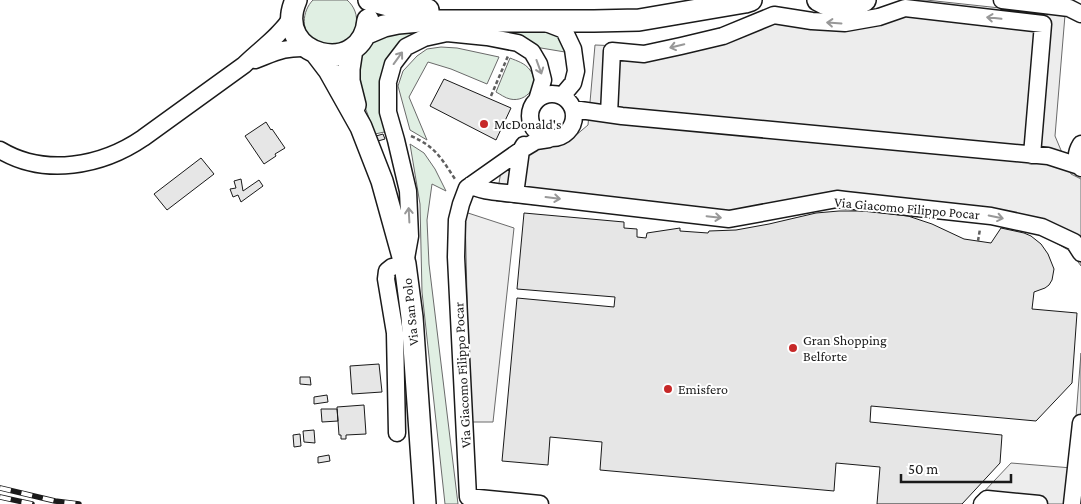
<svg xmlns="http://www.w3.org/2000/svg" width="1081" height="504" font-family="'Crimson Pro',serif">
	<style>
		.green { fill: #e0efe3; stroke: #6a6a6a }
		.parking { fill: #ededed; stroke: #6a6a6a }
		.building { fill: #e6e6e6; stroke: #1a1a1a }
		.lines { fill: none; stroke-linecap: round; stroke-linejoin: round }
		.minor-casing { stroke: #1a1a1a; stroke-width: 19 }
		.major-casing { stroke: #1a1a1a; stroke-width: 24 }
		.path { stroke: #5f5f5f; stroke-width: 2.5; stroke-dasharray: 4 2.5; stroke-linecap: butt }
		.minor { stroke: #fff; stroke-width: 16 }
		.major { stroke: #fff; stroke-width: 21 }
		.rail-casing { stroke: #1a1a1a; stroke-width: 5.5 }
		.rail { stroke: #fff; stroke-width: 4; stroke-dasharray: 11; stroke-linecap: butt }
		.oneway { stroke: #989898 }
		.poi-dot { fill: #c62828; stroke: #fff; stroke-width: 2 }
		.labels { text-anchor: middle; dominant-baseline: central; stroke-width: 4; stroke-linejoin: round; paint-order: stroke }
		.poi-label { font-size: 14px; fill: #1a1a1a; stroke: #fff; text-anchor: start }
		.street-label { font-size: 14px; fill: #1a1a1a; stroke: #fff }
	</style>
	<rect width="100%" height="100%" fill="#fff"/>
	<path class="green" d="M313,0H347C354,6 358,15 356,25C354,34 345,45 334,45C332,45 329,44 327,44C323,43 318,43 315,41C300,32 302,11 313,0Z
		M443,24L553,32L564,39L565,52L535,47L491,31L392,52L389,131L375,134L362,99L356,71L362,51L379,35Z
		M441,47L457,48L499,57L487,84L451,69L428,62L409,97L427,140L410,130L398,86L403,71L417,56L427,49Z
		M510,58C517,61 525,63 530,70C541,84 527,103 510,99C505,98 500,94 496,92Z
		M410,144L424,153L435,169L446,191L432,184L427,220L429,264L458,504H445L422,292L420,204Z"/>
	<path class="parking" d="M911,0H926L1065,15L1055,136L1071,174L1081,179V266L1070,251L1044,236L991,219L837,206L723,224L496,201L501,171L550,140L569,141L588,125L595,45L646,47L727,27L848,17Z
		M465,212L514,228L493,422H470Z
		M1081,353V504H977L978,498L1011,463L1072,468Z"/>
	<path class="building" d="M444,79L511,108L496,140L430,106Z
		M266,122L271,130L272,129L285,148L275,154L276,156L264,164L245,136Z
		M383,134L385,139L378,141L376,136Z
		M201,158L214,174L167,210L154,194Z
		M241,179L243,191L259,180L263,186L241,202L238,195L233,197L230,189L236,188L234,181Z
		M839,211H867L908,216L932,224L964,239L991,243L1001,228L1024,233L1031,236L1041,244L1048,254L1054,269L1052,280L1049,285L1045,288L1034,292L1032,309L1077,313L1072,383L1036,421L871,406L870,422L1002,435L1000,463L962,504H877L880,467L836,463L834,491L600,470L602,442L550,437L548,465L502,461L517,298L614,307L615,297L517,289L524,213L624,222V228L637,229V237L646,238L647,233L680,228V231L708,233L709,231L736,230L769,224L816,213Z
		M379,364L382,392L352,394L350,366Z
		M300,377H310L311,385L300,384Z
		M327,395L328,402L314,404V397Z
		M364,405L366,434L346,435V439H341V435H339L337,407Z
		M321,409H337L338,421L322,422Z
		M314,430L315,443L304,442L303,431Z
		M300,434L301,446L294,447L293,435Z
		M329,455L330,461L318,463V457Z"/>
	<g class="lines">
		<defs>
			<path id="minor" d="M1002,0L1069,8L1081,14
				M546,23L564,30L573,49L576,71L573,83L562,96
				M255,60C276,52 284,47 307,48
				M530 116a22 22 0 1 1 44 0a22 22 0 1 1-44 0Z
				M573,109L622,116L1048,156L1079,166
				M609,114L612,51L644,54L681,46L723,36L774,15L812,21L845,23L879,17L905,8L1043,24L1032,155
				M1081,144C1076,152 1075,160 1081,168
				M0,150C45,177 102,166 143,138L244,65C260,49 279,37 291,18
				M471,185C481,192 502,192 515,194L729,219L837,199L845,200L991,216L1042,227L1074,242L1081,253
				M515,194L521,150L524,145
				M397,433L395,333L386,279L387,271L392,267L405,264L410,236L408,191L396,140L388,112V82L393,64L406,47L424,38L447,33L487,37L518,43L532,52L539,64L543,80L537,100
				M540,504L468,497L456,257L457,220L461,204L467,188L521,150L536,141L549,139
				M982,504L987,499L1039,504
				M1072,504L1081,423"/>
			<path id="major" d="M296,0C271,57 363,79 368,20
				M369,0C389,6 407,10 428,10
				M818,0C833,9 849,10 865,0
				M365,34L384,26L398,23L420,21H594L639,20L745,2L751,0
				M352,49L349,69V81L355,105
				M316,53L329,70L361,127L382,181L405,264L412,317L425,504"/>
		</defs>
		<use href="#minor" class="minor-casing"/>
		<use href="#major" class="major-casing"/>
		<path class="path" d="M491,96L508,56
			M411,136C436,147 441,158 455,179
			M978,241L980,229"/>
		<use href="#minor" class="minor"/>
		<use href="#major" class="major"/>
		<defs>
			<path id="rail" d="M0,488L55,501L79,504
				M0,497L32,504"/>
		</defs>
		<use href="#rail" class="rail-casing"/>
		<use href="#rail" class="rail"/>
	</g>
	<defs><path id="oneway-shaft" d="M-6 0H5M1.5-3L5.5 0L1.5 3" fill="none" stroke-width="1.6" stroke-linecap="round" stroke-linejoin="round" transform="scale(1.25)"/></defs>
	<g class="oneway">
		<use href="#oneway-shaft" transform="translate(994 18) rotate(-174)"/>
		<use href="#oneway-shaft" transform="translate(834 23) rotate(-176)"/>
		<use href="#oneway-shaft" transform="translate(677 46) rotate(167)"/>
		<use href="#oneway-shaft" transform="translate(398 58) rotate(-54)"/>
		<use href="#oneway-shaft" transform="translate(539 67) rotate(70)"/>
		<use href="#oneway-shaft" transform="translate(553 198) rotate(7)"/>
		<use href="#oneway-shaft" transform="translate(409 215) rotate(-93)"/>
		<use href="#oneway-shaft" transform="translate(714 217) rotate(6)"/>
		<use href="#oneway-shaft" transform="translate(996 217) rotate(12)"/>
	</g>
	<g class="poi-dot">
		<circle cx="484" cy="124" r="5"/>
		<circle cx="793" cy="348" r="5"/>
		<circle cx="668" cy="389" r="5"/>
	</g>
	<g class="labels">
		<g class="poi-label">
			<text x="494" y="124">McDonald's</text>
			<text x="803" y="340">Gran Shopping<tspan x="803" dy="16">Belforte</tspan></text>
			<text x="678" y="389">Emisfero</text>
		</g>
		<g class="street-label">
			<text transform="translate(907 208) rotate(5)">Via Giacomo Filippo Pocar</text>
			<text transform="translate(410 312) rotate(-96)">Via San Polo</text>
			<text transform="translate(462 375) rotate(-93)">Via Giacomo Filippo Pocar</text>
		</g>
	</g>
	<path d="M901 474v8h110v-8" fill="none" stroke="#1a1a1a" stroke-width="2.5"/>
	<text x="908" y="474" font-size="15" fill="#1a1a1a" stroke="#ffffff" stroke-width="4" paint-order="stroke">50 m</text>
</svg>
